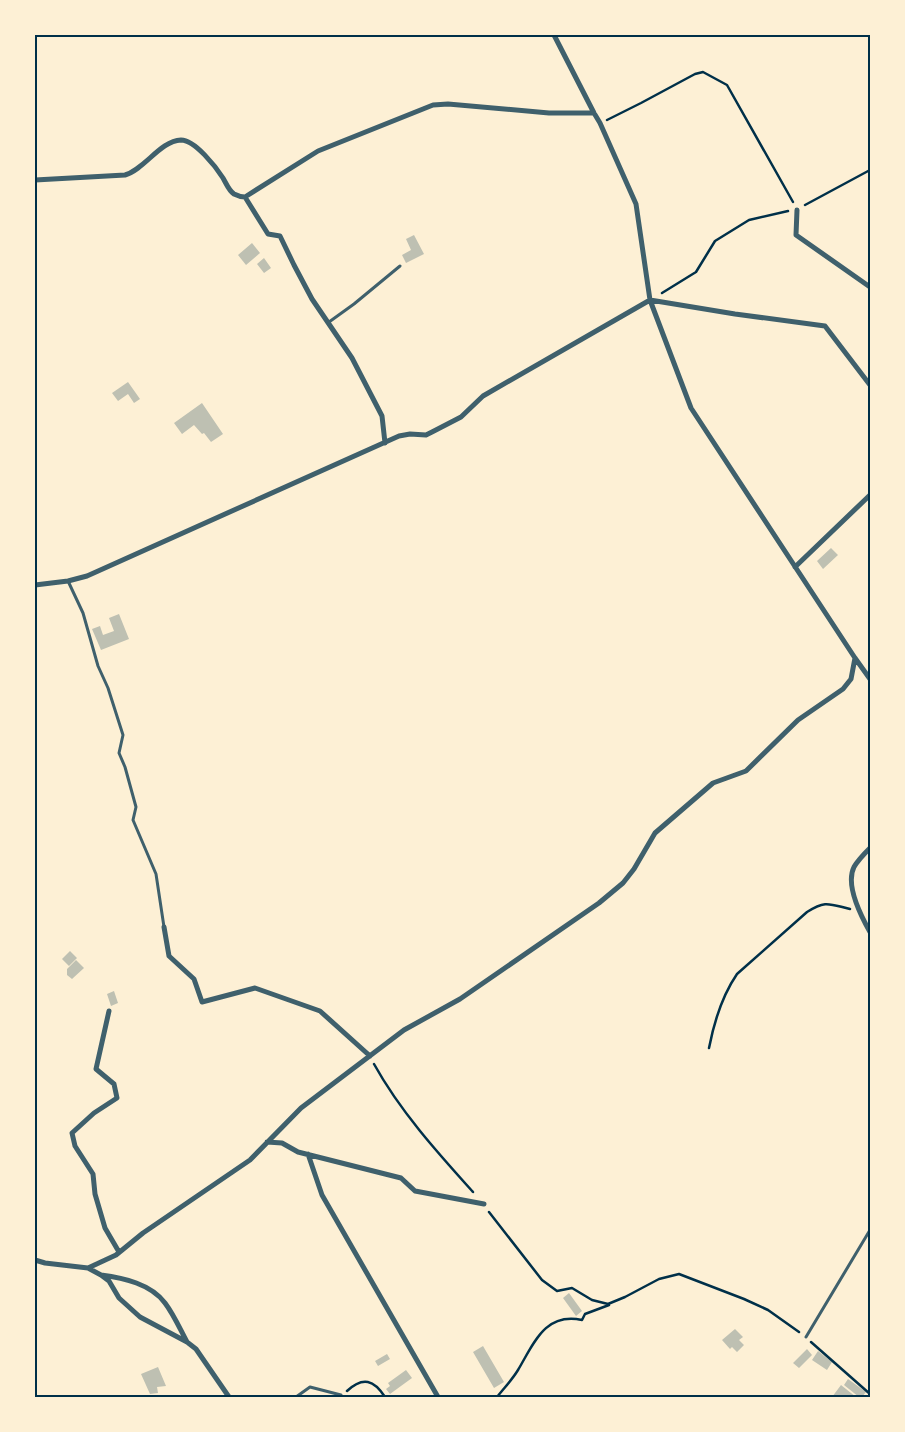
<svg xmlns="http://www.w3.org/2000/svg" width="905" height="1432" font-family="'Noto Sans',sans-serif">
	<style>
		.building { fill: #bec0b2 }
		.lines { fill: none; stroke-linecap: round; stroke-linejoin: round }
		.path { stroke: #003049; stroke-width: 2.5 }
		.service { stroke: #3f606c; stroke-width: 3 }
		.minor { stroke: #3f606c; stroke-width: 5 }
		.neatline { fill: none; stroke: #003049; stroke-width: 2 }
	</style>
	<rect width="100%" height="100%" fill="#fdf0d5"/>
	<path class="building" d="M414,235L424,254L406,263L402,255L411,250L406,239Z
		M252,243L260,253L246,265L238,255Z
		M264,258L271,268L264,273L257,264Z
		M128,382L140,399L134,403L128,394L118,401L112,393Z
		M202,403L223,434L211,442L204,433L202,434L194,425L182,434L174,423Z
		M831,548L838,555L823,569L817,561Z
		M119,614L129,639L101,650L92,629L100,626L103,635L114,631L109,618Z
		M70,951L77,958L69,966L62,959Z
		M76,960L84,968L72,979L67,975V969Z
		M114,991L118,1003L111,1006L107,994Z
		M569,1293L582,1311L576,1316L563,1298Z
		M735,1329L743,1337L739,1340L744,1345L737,1352L732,1347L730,1349L722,1340Z
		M483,1346L504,1382L494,1388L473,1352Z
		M807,1349L812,1355L799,1368L793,1363Z
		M818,1351L832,1362L827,1370L812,1360Z
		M387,1354L390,1359L378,1366L375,1361Z
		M158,1367L166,1386L157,1387L158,1393L150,1394L141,1374Z
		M406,1370L412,1378L390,1394L386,1389L390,1386L388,1383Z
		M848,1379L866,1392L862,1397H859L844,1385Z
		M841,1385L856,1397H832Z"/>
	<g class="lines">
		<path class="path" d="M607,120L641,103L695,74L703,72L727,85L793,202
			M805,205L870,170
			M662,293L696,272L715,241L749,220L788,211
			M709,1048C714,1022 722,996 737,974L807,912C826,900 829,904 850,909
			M374,1064C400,1111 437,1152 473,1192
			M489,1212L542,1280L557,1291L572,1288L592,1300L608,1304L625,1297L659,1279L679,1274L744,1299L768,1310L799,1332
			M811,1342L870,1394
			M347,1391C363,1376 374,1380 385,1397
			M497,1397C504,1388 512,1380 518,1370C534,1343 545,1312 582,1320L585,1314L609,1305"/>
		<path class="service" d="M329,322L354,304L400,266
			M68,581L83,613L98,666L108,688L123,735L119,753L125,767L136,807L133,820L156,874L164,927
			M806,1337L870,1230
			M296,1397L310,1387L341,1395"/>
		<path class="minor" d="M554,35L594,113L600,123L636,204L650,300L691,408L855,658L870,679
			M35,180L125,175C145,169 160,141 181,140C195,140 216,167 223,178C226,183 229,191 234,194C238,196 241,197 245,197L318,151L433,105L448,104L549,113H594
			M245,197L268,234L280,236L294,265L312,299L352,358L382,416L385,443
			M797,210L796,235L870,287
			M795,567L870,495
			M35,585L68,581L87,576L399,436L410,434L426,435L432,432L461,417L483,396L650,300L735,314L825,326L870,385
			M870,848C864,854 858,860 854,867C845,885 861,916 870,932
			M164,927L169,956L194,979L202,1002L255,988L320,1011L370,1056
			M109,1011L96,1069L114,1084L117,1098L94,1113L72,1133L75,1146L93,1174L95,1194L105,1228L119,1252
			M267,1142L282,1143L298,1152L401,1178L415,1191L484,1204
			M308,1154L322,1195L438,1397
			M35,1260L45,1263L88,1268L101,1275L109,1281L119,1298L140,1317L187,1342L196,1349L229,1397
			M88,1268L116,1255L143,1233L250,1160L301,1108L404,1030L460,999L599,903L623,883L634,869L655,833L713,783L746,771L798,720L843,689L851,679L855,658
			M101,1275C124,1278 151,1284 165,1303C174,1315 180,1329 187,1342"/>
	</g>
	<rect width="905" height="1432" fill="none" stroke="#fdf0d5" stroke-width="72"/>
	<rect x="36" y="36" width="833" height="1360" class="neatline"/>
</svg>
